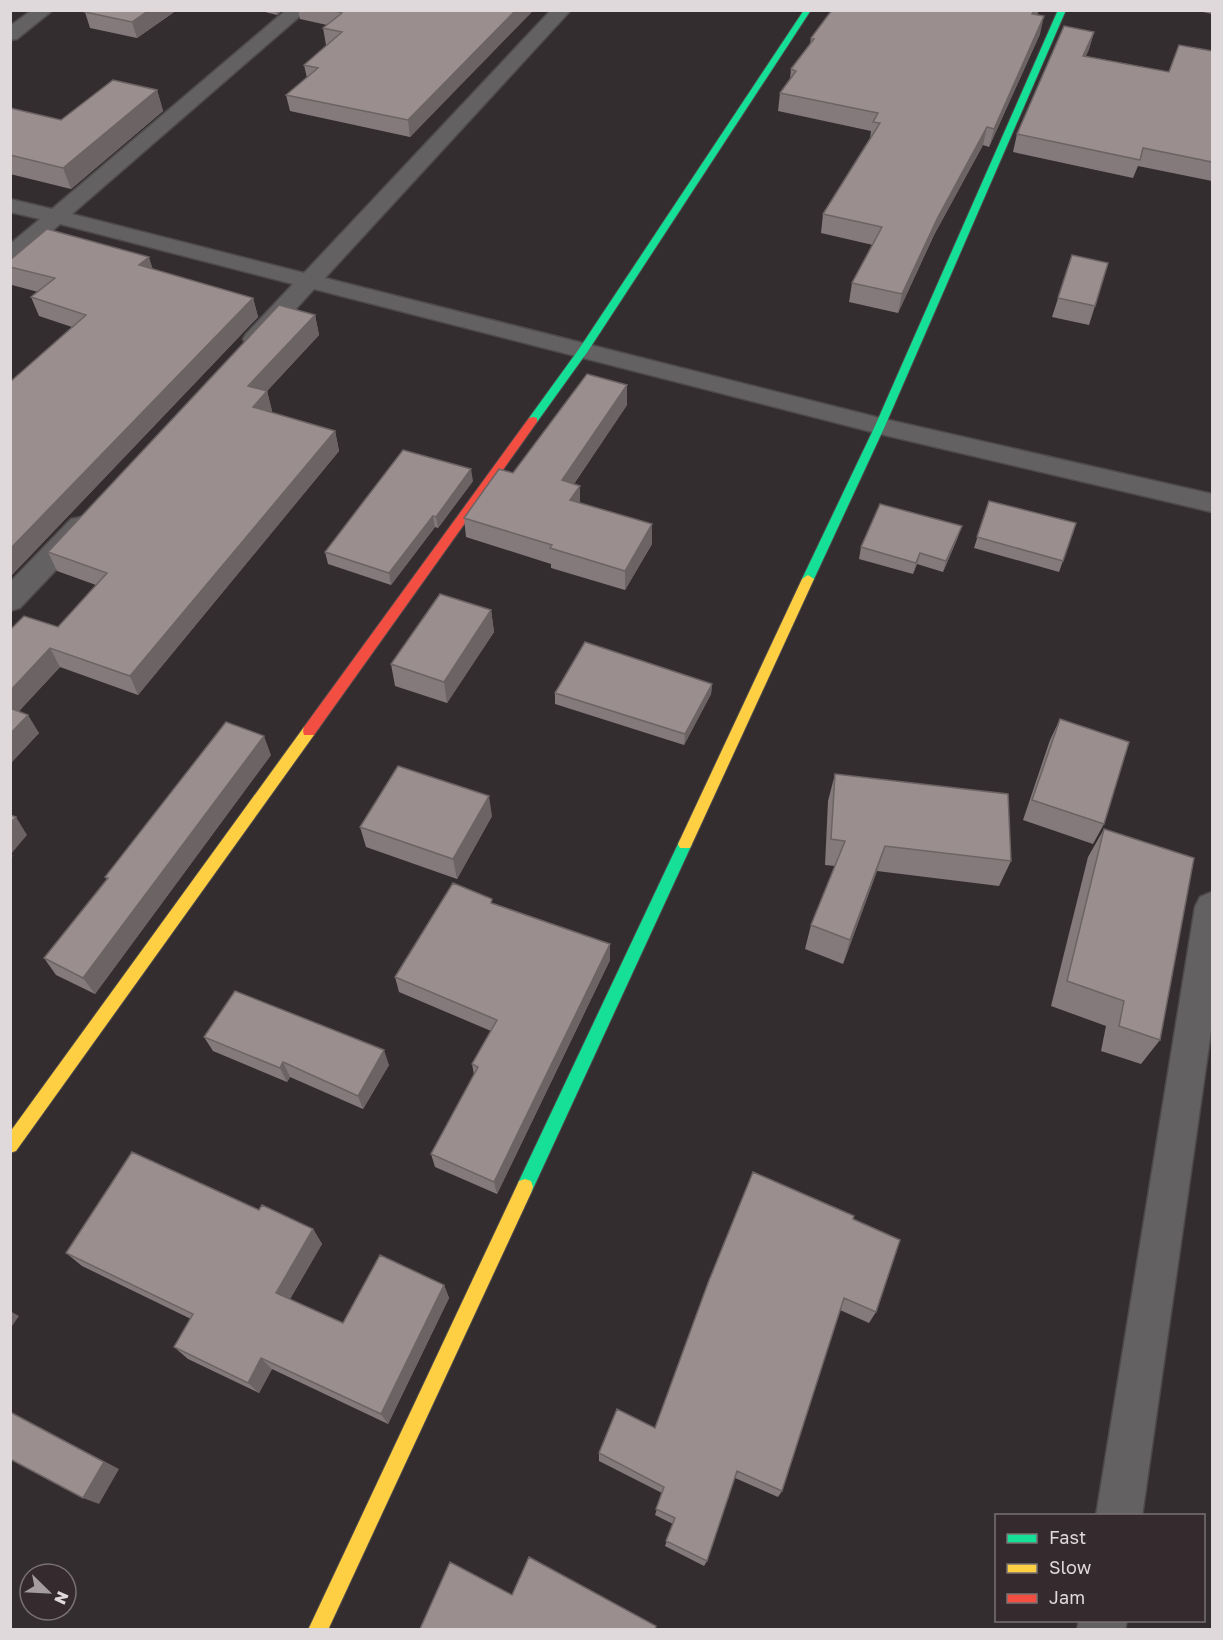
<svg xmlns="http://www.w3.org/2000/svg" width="1223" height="1640" font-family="'Golos Text',sans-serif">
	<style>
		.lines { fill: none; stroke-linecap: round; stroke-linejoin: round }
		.street-casing { stroke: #4e494b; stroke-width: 3 }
		.fast-casing { stroke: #4e494b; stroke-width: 2 }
		.slow-casing { stroke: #4e494b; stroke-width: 2 }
		.jam-casing { stroke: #4e494b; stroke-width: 2 }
		.street { fill: #646162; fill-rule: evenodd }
		.fast { fill: #16e098; fill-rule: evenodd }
		.slow { fill: #ffcf43; fill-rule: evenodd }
		.jam { fill: #f24e42; fill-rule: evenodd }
		.wall { fill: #847a7b }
		.shaded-wall { fill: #6c6364 }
		.building { fill: #9a8e8f; stroke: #6c6364; stroke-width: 1.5 }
	</style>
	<rect width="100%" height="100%" fill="#332d2f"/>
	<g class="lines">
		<defs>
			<path id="street" d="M32,10H53L17,39L10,40V26Z
				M286,10H307L72,214L304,273L551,10H571L325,278L880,418L1212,494V512L880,434L314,289L264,344L255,346L246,344L243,339L246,334L293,284L60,224L18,261L10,263V244L40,219L10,212V199L52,209Z
				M81,517L91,519L95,526L91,533L20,608L10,611V582L71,519Z
				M1212,892V1024L1142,1516H1096L1195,907L1200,897Z
				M1079,1620H1127L1125,1630H1077Z"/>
			<path id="fast" d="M804,10H811L588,351L537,422H529V418L579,349Z
				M1058,10H1066L885,426L814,579L812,582H804L802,579L875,426Z
				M685,838L690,840L692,844L531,1193L525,1195L519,1193L517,1187L519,1181L678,844L680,840Z"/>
			<path id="slow" d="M808,575L814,579L692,844L690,848H680L678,844L802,579Z
				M309,726L314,727L315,731L314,735L16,1151L10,1153V1132L304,727Z
				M525,1179L531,1181L533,1187L531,1193L328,1630H308L519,1181Z"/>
			<path id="jam" d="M533,417L537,418V422L314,735H304L303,731L304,727L529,418Z"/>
		</defs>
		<use href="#street" class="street-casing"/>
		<use href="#fast" class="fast-casing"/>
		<use href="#slow" class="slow-casing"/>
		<use href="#jam" class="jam-casing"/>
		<use href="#street" class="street"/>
		<use href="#fast" class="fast"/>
		<use href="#slow" class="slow"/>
		<use href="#jam" class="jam"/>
	</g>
	<path class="wall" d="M87,10H177L137,38L90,28L85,12Z
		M257,10H282L277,15Z
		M298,10H533L410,137L290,111L286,95L307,78L304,65L327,45H326L323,28L327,25L300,19Z
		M1194,10H1212V14Z
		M1037,15L1040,34L989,147L983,145L934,235L898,313L849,302L852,283L873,245L821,233L823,214L870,139L871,131L778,111L780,93L790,79L791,69L810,44L811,38Z
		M1094,32L1089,49L1086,56L1169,72L1212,51V181L1138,166L1133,178L1013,152L1017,134Z
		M157,90L163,111L71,189L10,174V108L61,120Z
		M1072,255L1095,306L1089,325L1052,317Z
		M10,260L152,269L253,298L258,317L10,577V382L72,327L39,316L31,297L38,292L12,285L10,282Z
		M315,315L319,335L267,391L272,411L271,412L335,431L339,451L138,695L60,667L19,711L39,733L10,764V630L58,627L96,585L57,571L48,552Z
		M627,405L574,484L580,486V503L652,544L625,590L551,568V564L466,537L464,518L513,473Z
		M473,481L438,528L435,527L391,585L328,564L325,552Z
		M989,501L1063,561L1059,572L974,548Z
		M958,537L943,572L917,564L913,574L859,559L861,547Z
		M491,610L494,632L447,703L395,686L391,664Z
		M712,684L711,694L684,745L555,704V693Z
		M1060,719L1104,824L1093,844L1023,820L1050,740Z
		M271,755L95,994L56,975L44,958L107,880L105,877Z
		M835,774L1011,861L999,886L877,871L843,964L805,949L811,925L835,866L825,865L828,801Z
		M492,816L457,879L366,847L360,827Z
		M1104,829L1160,1040L1141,1064L1101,1051L1106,1026L1051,1006L1088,857Z
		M493,903L610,944V960L497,1194L435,1167L431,1154L474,1075L472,1064L491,1031L399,992L395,977Z
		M204,1037L389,1065L363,1109L290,1077L287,1082L213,1051Z
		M259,1210L313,1229L322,1244L290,1299L343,1323L444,1285L449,1298L388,1424L272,1369L259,1393L188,1359L174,1347L191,1319L82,1266L66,1253Z
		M853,1219L876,1312L869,1323L840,1310L782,1491L778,1497L735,1478L707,1561L704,1566L665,1546L673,1524L655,1515L662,1493L599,1461V1453L655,1428Z"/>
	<path class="shaded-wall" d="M149,10H177L137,38L132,22Z
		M276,10H282L277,15Z
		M516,10L533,11L410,137L408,120Z
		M1034,10H1039L1037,16L1032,14Z
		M1044,16L1040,34L989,147L994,129Z
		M1094,32L1089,49L1078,73L1083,56Z
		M157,90L163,111L71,189L63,168Z
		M987,127L983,145L934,235L898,313L902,294L938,217Z
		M149,257L155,276L139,265Z
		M253,298L258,317L10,577V549Z
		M315,315L319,335L253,406L248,386Z
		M627,385V405L563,500L562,480Z
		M267,391L272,411L258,426L253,407Z
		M335,431L339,451L138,695L130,676Z
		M471,469L473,481L438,528L436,517Z
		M580,486V506L570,500Z
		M433,516L435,527L391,585L389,573Z
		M652,524V544L625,590V571Z
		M962,526L958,537L943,572L946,561Z
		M920,553L917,564L913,574L916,563Z
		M491,610L494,632L447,703L444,682Z
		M50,648L60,667L10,721V691Z
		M712,684L711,694L684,745L685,734Z
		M28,715L39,733L10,764V734Z
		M264,736L271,755L95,994L83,978Z
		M489,796L492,816L457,879L453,859Z
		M16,817L27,835L11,854L13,856L10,858V823Z
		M885,846L877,871L843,964L850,940Z
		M610,944V960L497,1194L494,1182Z
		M384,1050L389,1065L363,1109L358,1096Z
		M283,1062L290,1077L287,1082L280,1068Z
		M313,1229L322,1244L286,1306L276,1293Z
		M444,1285L449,1298L388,1424L381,1414Z
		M10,1311L19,1316L10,1329Z
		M261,1358L272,1369L259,1393L248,1383Z
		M10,1412L119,1469L99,1504L83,1498Z"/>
	<path class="building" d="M87,10H149L132,22L85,12Z
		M332,10H516L408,120L286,95L318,68L304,65L342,32L323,28L342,13Z
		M832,10H1034L1032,14L1044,16L994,129L987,127L938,217L902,294L852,283L882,227L823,214L880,123L873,122L878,113L780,93L796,71L791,69L814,39L811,38Z
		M1064,26L1094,32L1083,56L1169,72L1179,45L1212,51V162L1143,148L1140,160L1017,134Z
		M113,80L157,90L63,168L10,155V108L61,120Z
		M47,229L149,257L139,265L253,298L10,549V382L86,315L31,297L55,278L10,267V260Z
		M1072,255L1108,263L1095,306L1058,298Z
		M279,305L315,315L248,386L267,391L253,407L335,431L130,676L50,648L10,691V630L24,616L58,627L107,573L48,552Z
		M587,374L627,385L562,480L580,486L570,500L652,524L625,571L550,548L552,545L464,518L499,469L513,473Z
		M403,450L471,469L436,517L433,516L389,573L325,552Z
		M989,501L1076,523L1063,561L977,537Z
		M880,504L962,526L946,561L920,553L916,563L861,547Z
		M440,594L491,610L444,682L391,664Z
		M585,642L712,684L685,734L555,693Z
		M10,708L28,715L10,734Z
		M1060,719L1129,742L1104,824L1032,800Z
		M226,722L264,736L83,978L44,958L108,878L105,877Z
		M398,766L489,796L453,859L360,827Z
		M835,774L1008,794L1011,861L885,846L850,940L811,925L845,841L831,839Z
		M10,815L16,817L10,823Z
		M1104,829L1194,858L1160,1040L1119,1026L1124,1001L1067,981Z
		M453,883L492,899L491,903L610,944L494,1182L431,1154L478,1067L472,1064L497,1020L395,977Z
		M235,991L384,1050L358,1096L283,1062L280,1068L204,1037Z
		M132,1152L259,1210L262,1205L313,1229L276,1293L343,1323L380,1255L444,1285L381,1414L261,1358L248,1383L174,1347L193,1314L66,1253Z
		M753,1172L854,1216L853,1219L900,1240L876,1312L844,1298L782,1491L737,1471L707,1561L666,1541L675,1518L656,1509L664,1487L599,1453L617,1409L655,1428L708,1283Z
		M10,1412L104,1462L83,1498L10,1459Z
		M529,1557L656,1626L655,1629H420L450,1562L512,1595Z"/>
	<rect width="1223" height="1640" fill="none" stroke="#dfd9db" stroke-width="24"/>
	<rect x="995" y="1514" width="210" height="108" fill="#352b2e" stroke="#797173" stroke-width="1.5"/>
	<rect x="1007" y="1534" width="30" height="9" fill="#16e098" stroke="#797173" stroke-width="1.5"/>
	<text x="1049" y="1544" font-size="18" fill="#dfd9db">Fast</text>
	<rect x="1007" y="1564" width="30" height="9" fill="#ffcf43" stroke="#797173" stroke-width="1.5"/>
	<text x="1049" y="1574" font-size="18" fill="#dfd9db">Slow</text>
	<rect x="1007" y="1594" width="30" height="9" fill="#f24e42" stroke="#797173" stroke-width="1.5"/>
	<text x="1049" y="1604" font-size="18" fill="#dfd9db">Jam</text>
	<g transform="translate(48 1592) rotate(114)"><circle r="28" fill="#352b2e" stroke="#797173" stroke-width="1.5"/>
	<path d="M0-4.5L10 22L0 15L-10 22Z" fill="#a39d9f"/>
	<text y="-9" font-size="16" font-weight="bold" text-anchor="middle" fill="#dfd9db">N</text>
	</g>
</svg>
